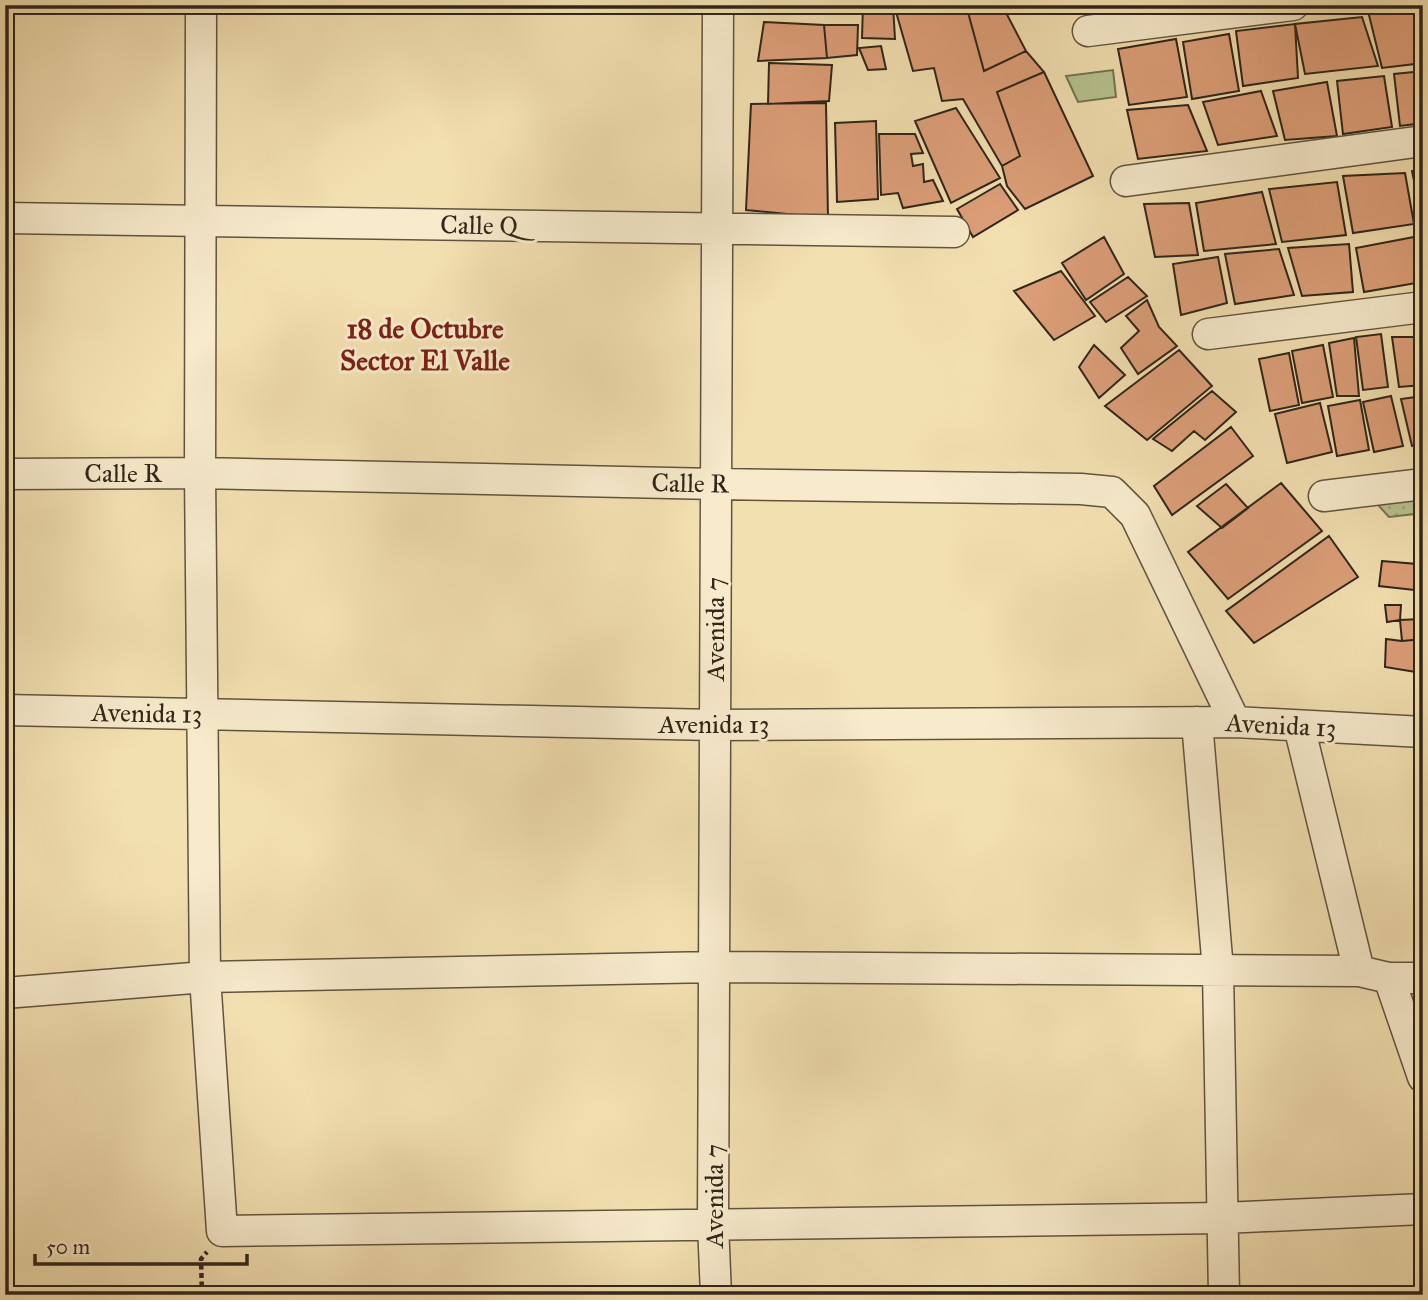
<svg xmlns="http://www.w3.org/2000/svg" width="1428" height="1300" font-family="'IM FELL Great Primer',serif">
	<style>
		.grass { fill: url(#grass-dots); stroke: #727454; stroke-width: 2 }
		.garden { fill: #b6c38f; stroke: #727454; stroke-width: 2 }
		.building { fill: #dd9f79; stroke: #2f251a; stroke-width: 2 }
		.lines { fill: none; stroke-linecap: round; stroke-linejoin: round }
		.minor-casing { stroke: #605440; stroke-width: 33 }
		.path { stroke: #2f251a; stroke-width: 4.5; stroke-dasharray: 5 3.5; stroke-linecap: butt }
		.minor { stroke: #f7ebcc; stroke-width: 30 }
		.labels { text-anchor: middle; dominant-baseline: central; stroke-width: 6; stroke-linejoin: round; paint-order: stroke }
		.street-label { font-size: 26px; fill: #2f251a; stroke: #f7ebcc }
		.neighbourhood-label { font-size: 28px; font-weight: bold; fill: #7a1f14; stroke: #f7ebcc }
	</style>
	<defs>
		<pattern id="grass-dots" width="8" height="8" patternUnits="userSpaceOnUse" patternTransform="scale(1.75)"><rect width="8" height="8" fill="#b6c38f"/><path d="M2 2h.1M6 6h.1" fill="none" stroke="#9da77b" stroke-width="1.8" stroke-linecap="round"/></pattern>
	</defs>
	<rect width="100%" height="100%" fill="#f3e0b1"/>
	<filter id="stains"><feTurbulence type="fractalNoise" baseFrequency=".00286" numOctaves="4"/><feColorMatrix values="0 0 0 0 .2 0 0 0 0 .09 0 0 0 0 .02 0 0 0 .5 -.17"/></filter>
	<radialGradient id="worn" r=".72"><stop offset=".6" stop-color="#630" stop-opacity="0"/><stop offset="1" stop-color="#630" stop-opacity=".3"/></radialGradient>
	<path class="grass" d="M1423,493V513L1389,517L1378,505L1384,497Z"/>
	<path class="garden" d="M1113,70L1116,97L1078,102L1066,76Z"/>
	<path class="building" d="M863,5H893L895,39L862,38Z
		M894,5H966L984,71L1026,51L1044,72L997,92L1020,156L1002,166L963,99L942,101L934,68L913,71Z
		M966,5H1002L1026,51L984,71Z
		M1410,5H1423V63L1382,68L1368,11Z
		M1362,17L1378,66L1305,74L1295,24Z
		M764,22L824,25L827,58L758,61Z
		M1295,24L1298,78L1243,86L1236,31Z
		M824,25H858L857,55L827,58Z
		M1229,34L1239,91L1192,99L1183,42Z
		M1176,39L1187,97L1129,105L1118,49Z
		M881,46L886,69L868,70L859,48Z
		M769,63L832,65L829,101L768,104Z
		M1423,71V123L1400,126L1394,74Z
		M1044,72L1093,176L1025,209L1007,186L1002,166L1020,156L997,92Z
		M1384,76L1392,127L1343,134L1337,81Z
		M1327,82L1337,136L1285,140L1273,91Z
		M1261,91L1277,136L1218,145L1203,102Z
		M826,103L828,218L746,210L751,104Z
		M1188,105L1207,151L1138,159L1127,110Z
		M956,108L1000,178L951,203L915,121Z
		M876,121L878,199L837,202L835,123Z
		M879,134H915L923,153L911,154L913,166L923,164L924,182L933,180L943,201L903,208L898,193L881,195Z
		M1423,169V225L1412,171Z
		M1405,173L1414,224L1353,233L1343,176Z
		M1337,182L1346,235L1282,242L1269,189Z
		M1000,184L1018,210L973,237L957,209Z
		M1262,192L1276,244L1204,251L1196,203Z
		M1189,203L1198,255L1155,257L1144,204Z
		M1104,237L1124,274L1086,300L1062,263Z
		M1414,237L1422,282L1364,292L1356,248Z
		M1349,244L1353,292L1302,296L1288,248Z
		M1279,249L1294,295L1235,304L1225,254Z
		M1218,257L1227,303L1181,315L1173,264Z
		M1061,271L1095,316L1054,340L1014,291Z
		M1128,277L1147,296L1106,322L1090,302Z
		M1147,300L1159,327L1177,346L1138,374L1121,348L1139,331L1126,316Z
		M1381,334L1388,387L1363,390L1356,337Z
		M1392,337H1422L1423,385L1399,387Z
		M1354,338L1359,396H1337L1329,343Z
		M1094,345L1125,375L1099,398L1079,367Z
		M1323,345L1333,397L1302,403L1292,351Z
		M1179,350L1212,386L1147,440L1105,406Z
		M1289,353L1299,405L1270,411L1259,359Z
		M1212,391L1236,412L1205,440L1194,431L1172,451L1153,439Z
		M1391,396L1403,446L1374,452L1363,402Z
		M1423,396V445L1412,446L1401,399Z
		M1360,400L1369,450L1337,456L1328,406Z
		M1320,403L1332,452L1287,463L1275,414Z
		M1231,427L1253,456L1172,515L1154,486Z
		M1281,483L1322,531L1228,599L1188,552Z
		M1226,484L1248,508L1222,528L1197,506Z
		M1329,536L1358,577L1254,643L1226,611Z
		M1382,561L1417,564L1416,572H1423V591L1379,586Z
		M1385,605H1401L1400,620L1387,622Z
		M1421,619L1423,639L1402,641L1400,620Z
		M1386,639L1402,641L1423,639L1422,673L1385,667Z"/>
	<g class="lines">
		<defs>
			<path id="minor" d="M201,5L200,473L205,977L222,1231L1223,1218L1423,1209
				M1088,31L1293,5
				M1126,181L1423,141
				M5,218L954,232
				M1208,334L1423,307
				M5,474L200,473L716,484L1081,489L1112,492L1135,515L1235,722
				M1324,496L1423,484
				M5,710L715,725L1235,722L1423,732
				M1197,722L1218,970L1224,1295
				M1299,726L1359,971
				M1389,978L1423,1077
				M5,993L205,977L714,967L1359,971L1389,978H1423
				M716,1295L713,1224L718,5"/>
		</defs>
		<use href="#minor" class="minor-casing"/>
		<path class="path" d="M202,1295L201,1259L207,1252"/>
		<use href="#minor" class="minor"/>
	</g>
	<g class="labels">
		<g class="street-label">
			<text transform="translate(479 225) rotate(1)">Calle Q</text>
			<text x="123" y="473">Calle R</text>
			<text transform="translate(690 483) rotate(1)">Calle R</text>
			<text transform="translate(715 629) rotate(-90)">Avenida 7</text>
			<text transform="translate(147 713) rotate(1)">Avenida 13</text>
			<text x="714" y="724">Avenida 13</text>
			<text transform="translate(1281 725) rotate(3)">Avenida 13</text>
			<text transform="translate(714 1196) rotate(-90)">Avenida 7</text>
		</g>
		<g class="neighbourhood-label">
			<text x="425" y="328">18 de Octubre<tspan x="425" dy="32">Sector El Valle</tspan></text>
		</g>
	</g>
	<rect width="1428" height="1300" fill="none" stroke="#f3e0b1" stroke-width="28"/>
	<rect x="7" y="7" width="1414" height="1286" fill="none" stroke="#2f251a" stroke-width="3.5"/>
	<rect x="14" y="14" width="1400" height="1272" fill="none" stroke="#2f251a" stroke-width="2"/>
	<path d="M35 1254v10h212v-10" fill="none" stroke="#2f251a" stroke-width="3.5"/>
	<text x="46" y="1254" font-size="21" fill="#2f251a" stroke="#f7ebcc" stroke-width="5" paint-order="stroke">50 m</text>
	<rect width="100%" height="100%" filter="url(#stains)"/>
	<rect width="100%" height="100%" fill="url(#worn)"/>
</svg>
